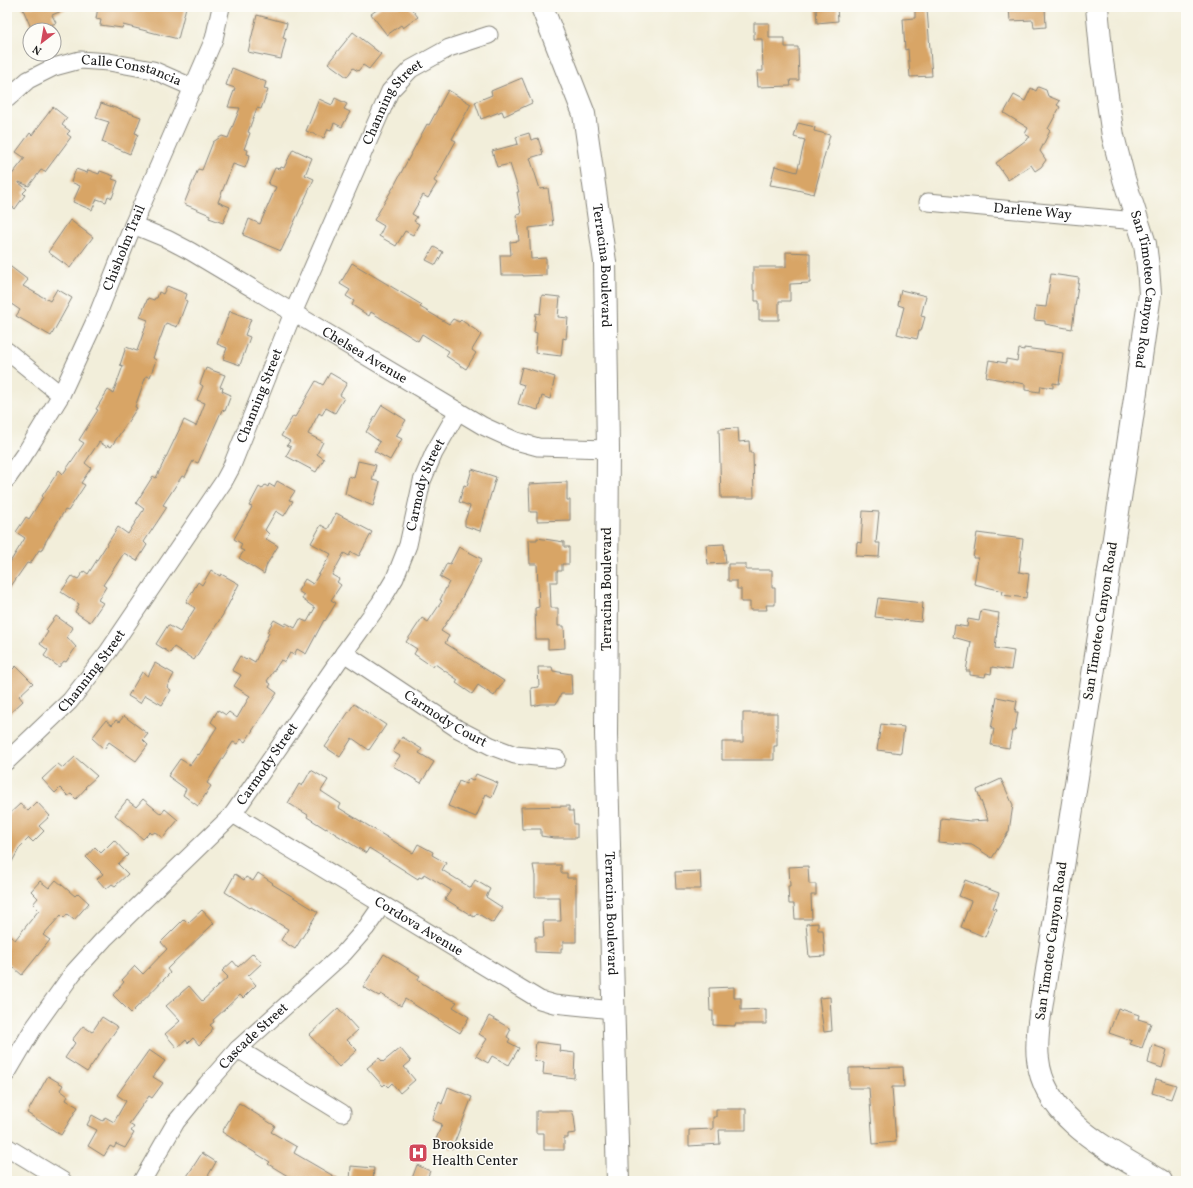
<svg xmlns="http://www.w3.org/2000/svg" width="1193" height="1188" font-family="Vollkorn,serif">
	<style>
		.building { fill: #d8a566 }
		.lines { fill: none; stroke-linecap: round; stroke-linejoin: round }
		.minor-casing { stroke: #87857b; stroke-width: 19 }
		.major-casing { stroke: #87857b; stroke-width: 24 }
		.minor { stroke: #fff; stroke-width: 17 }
		.major { stroke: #fff; stroke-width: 22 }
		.labels { text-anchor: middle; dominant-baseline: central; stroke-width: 3; stroke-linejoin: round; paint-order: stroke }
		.street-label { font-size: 14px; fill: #1c1c1c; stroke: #fdfcf7 }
		.poi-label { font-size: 14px; fill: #1c1c1c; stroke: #fdfcf7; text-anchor: start }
	</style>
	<rect width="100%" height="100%" fill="#fdfcf7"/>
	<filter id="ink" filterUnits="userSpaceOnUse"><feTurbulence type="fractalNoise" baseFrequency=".025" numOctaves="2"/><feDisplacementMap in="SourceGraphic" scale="8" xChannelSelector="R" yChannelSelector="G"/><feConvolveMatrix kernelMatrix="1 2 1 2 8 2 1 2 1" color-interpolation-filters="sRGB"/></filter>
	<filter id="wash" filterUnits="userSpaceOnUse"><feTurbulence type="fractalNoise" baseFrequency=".012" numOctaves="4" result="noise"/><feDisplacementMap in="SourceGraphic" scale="16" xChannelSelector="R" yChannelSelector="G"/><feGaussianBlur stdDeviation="0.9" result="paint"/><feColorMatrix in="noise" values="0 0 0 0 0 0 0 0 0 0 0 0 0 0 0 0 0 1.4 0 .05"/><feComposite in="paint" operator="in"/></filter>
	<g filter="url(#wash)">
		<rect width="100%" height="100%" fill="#f2eeda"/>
		<g id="blocks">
			<path class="building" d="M22,7H71L52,15L56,23L48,26L50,30H32Z
				M98,7H122V9L144,11L145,7H186L178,39L123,25L122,28L100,25L101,20L96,19Z
				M381,7H410L418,17L403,28L401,25L387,35L371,14Z
				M837,7L838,21L817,23L816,9Z
				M1009,7H1045L1046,27L1034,28L1033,20L1010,21Z
				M927,9L932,76L910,77L908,49L905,50L903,19L915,18V10Z
				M257,15L287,23L283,38L286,39L281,59L248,52Z
				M754,23H769V38H785V47H798L799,80H790L791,86L758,87L757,71H763L762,39H754Z
				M353,32L381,54L369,69L363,65L358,71L353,68L347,77L328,63Z
				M232,68L266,82L264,89L268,90L261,109L257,108L248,132L250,133L244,149L248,150L247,154L250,155L245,168L233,164L218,202L230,207L223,223L209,218L210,215L184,204L198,169L202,170L213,142L222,136L228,138L240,108L228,107L235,88L226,85Z
				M522,78L532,103L504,116L502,111L481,119L475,102L492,95L491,91Z
				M1038,87L1046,90L1048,96L1060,101L1057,105L1060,107L1049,127L1048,129L1050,131L1040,151L1046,160L1041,167L1035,171L1031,165L1008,180L996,163L1030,137L1025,134L1028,128L1004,113L1014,95L1025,101L1031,88L1036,91Z
				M448,90L471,104L452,139L456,141L434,181L437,183L428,198L423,195L412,214L417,217L414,221L419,224L413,235L405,231L396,246L379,236L384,226L374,220L394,186L427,124L429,125Z
				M335,98L347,104L344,109L350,112L342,127L334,123L331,130L328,129L324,138L306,131L319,99L332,105Z
				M101,103L141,117L135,133L138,134L130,154L102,142L109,122L96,118Z
				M53,107L67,118L62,125L70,131L67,134L71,137L45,172L41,170L29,186L19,182V183L27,189L23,193L25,195L15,209L8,203L7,205V174L10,177L25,158L16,152L30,133L32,135Z
				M798,123L815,127L814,131L830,135L814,194L789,188L770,185L775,166L797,172L805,140L794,137Z
				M529,133L531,140L538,138L543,154L530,158L540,189L548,188L553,225L529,228L531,259L546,258V275L523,276V275H501L500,255H511L510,242L519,241L516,215L521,214L517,192H519L510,164L497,167L492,151L518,144L516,137Z
				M293,149L312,158L305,175L314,179L281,251L243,235L249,219L260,224L276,187L268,184L275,168L280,169L281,167L284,168Z
				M76,169L87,173L88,170L99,174L100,171L114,176L112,179L118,181L112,198L108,196L106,202L97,199L92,210L73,202L80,186L71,182Z
				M70,220L93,237L70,268L48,252Z
				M434,247L443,252L436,265L426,260Z
				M786,252L810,253V283L790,284V301H779V320H759V301H755V291L753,290V267H786Z
				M352,263L422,305L420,307L449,324L453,319L459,322L461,320L477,331L481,335L472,350L476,353L466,369L446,356L449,351L422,334L418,341L371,312L369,316L352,305L354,301L346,296L350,290L340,284Z
				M7,264L28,280L23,286L50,301L57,289L72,298L51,336L16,316L20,310L7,301Z
				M1051,274L1079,278L1072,329L1045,324V321L1034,320L1036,306L1046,307Z
				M167,286L187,294L185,300L187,301L177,327L166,323L153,358L156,360L150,377L146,376L135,407L137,408L111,447L108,445L107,447L99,442L85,463L91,468L81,483L85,485L68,511L65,510L46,541L41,551L39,550L30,564L27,563L7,592V567L25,538L16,532L26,517L29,519L43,497L42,496L59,470L63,474L84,443L79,440L98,410L96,409L108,390L113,393L123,366L120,365L126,347L137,351L148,320L140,317L148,298L154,300L155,298H157L159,292L163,294Z
				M901,290L926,296L921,316L925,317L921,331H919L917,339L897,334L904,307L898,305Z
				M542,295L560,297L558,317L568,318L566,339L563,338L561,356L535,353L537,333L534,332L536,313L540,314Z
				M230,311L251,319L245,335L250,337L240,365L223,359L227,348L217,344Z
				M1024,348L1063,353L1059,384L1053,383V388L1041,386L1040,392L1025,390V384L986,377L989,360L1006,363V359L1017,361L1019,349L1024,350Z
				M522,367L555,377L550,399L542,396L538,410L518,404L524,385L518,383Z
				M206,368L225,375L220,387L223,388L222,391L231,395L225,411L222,410L198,463L193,461L185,477L182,476L163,505L167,507L144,542L147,545L137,561L124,553L103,585L106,587L98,600L103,603L90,622L75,612L79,604L61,592L72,576L78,579L84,571L88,574L118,527L128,534L144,509L136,503L153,476L156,478L184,420L196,426L205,403L197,400L203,386L200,384Z
				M330,373L347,383L340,395L344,398L335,413L326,408L322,415L319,413L308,434L323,442L317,454L324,459L316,472L286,456L291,447L287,445L290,441L281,436L293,416L295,417L316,381L323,385Z
				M382,405L406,420L396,436L402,439L390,460L374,451L380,442L366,432Z
				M738,428L739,442L749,441L750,453H753L754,498H721L719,429Z
				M358,461L376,465L372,480L380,482L373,506L345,494L349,476L354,478Z
				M472,469L496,477L480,531L465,526V521L470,506L459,502L464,485L467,486Z
				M277,481L295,491L289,500L293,501L284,516L276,511L265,530L269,534L266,539L278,546L267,564L264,574L239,558L244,551L240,549L242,544L234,539L252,507L249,506L259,487L262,489L265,485L268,487L269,484L274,487Z
				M567,482V500H570V520L537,521V512H530L529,484Z
				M863,511L879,512L876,543H880L879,557L856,556L857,542L861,543Z
				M336,513L372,532L359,556L351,552L349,556L344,553L332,575L339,579L337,582L341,585L331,600L336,603L325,621L324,620L306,654L297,649L294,655L290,653L285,662L281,660L267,681L271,684L269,687L277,693L245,742L241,739L237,744L233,742L207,783L211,786L198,806L183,795L186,789L168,776L180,759L190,765L198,754L199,755L217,727L211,722L218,710L226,715L229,712L237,718L250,696L234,686L241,675L232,670L240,656L246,660L248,658L255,662L269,633L267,632L274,620L285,626L286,623L295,628L300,619L307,622L315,608L302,599L304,595L298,591L305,579L313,584L331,554L311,543L321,525L328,529Z
				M977,533L1023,539L1019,572L1029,574L1026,598L1002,595L1003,591L974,584L978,558H973Z
				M537,538L564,542V547H569V564H562V571H557V582H550L551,608H558V626H564L565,648L548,649V639H536L535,608L539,607L537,564H530L529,540H537Z
				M724,544L726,563L708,564L706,545Z
				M459,547L482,559L458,605L441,631L449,636L445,643L504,681L494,696L478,685L472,694L456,683L458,680L435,664L433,667L414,654L417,649L406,642L422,618L428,622L442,601L440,600L449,582L440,577L447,563L450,564Z
				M728,564H746V570H772V588H775V605H766L767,610H750V602H741V589H737V581H728Z
				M211,570L220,576L221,574L239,584L224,613L194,660L174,647L170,653L156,644L168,625L180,632L195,608L186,602L198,582L202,585Z
				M878,598L923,603L921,622L875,617Z
				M981,610L999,613L995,648L1014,651L1011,670L992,667L991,674L986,673L985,677L970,675V671H966L971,642L953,637L955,625L967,627L968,619L979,621Z
				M56,616L73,628L67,637L76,647L66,662L64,661L59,667L44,656L48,650L40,644L48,632L46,630Z
				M155,663L174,674L167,687L171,690L162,705L145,695L140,703L128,696L142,672L148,676Z
				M16,666L33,683L19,696L23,701L7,716V675Z
				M538,667H552L553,671L571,674L572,694H561L556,704H541L532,706L531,688L539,687Z
				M997,697L1017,701L1015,712H1018L1015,731H1012L1009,748L991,745L994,729H991Z
				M354,704L386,725L369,750L352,738L340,757L325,747Z
				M743,713H777V746H774V760H722V742H743Z
				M124,716L148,734L143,740L148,745L136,761L109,742L104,749L92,738L106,720L112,725L116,720L119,722Z
				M881,724L904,727L901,753L877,750Z
				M402,737L422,749L419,753L434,762L421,783L393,766L400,756L393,752Z
				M75,757L97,776L85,787L86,788L76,799L71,794L68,796L60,788L55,793L42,779L58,764L63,768Z
				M311,770L328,780L321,791L341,804L339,808L413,853L418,844L433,852L432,855L446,863L442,870L471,888L475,880L490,889L486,897L503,908L493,923L477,913L474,917L445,899L451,890L424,874L422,878L419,877L418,879L369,848L366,853L326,828V829L307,817L308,815L288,803L299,784L302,786Z
				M476,774L498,783L492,797L486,794L476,817L448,806L459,781L466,784L468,779L473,781Z
				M1001,779L1013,805L1009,831L992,858L972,845L939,842L941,818L970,821L988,820L977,790Z
				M143,799L161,814L165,809L178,820L163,838L155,832L152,834L150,832L143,839L115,815L127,800L136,807Z
				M37,802L50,816L39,826L44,831L33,842L29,838L20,847L7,871V816L20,804L28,811Z
				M569,806V811H573L574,824H577V838H554L541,836V829H522L521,807Z
				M114,840L128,855L118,864L128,874L115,886L112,884L106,889L97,879L103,874L86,857L95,847L101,853Z
				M533,865H561V873H567V878H576V942H563V948H561V953L535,952V937H544L543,921H561L560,897H535V876Z
				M808,866L809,884H816V895H811L812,919H795L794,904H789L788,886H790L789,867Z
				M700,871L701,889H676L675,872Z
				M258,873L273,883L272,884L318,912L295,949L281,940L288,929L251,907L250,908L225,892L235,874L244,880L246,877L253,881Z
				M56,880L75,896L78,893L89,903L74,920L67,914L64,918L61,915L43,935L50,940L22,975L7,962V934L15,940L39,910L33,904L38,898L31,891L40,881L49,888Z
				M965,880L999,893L993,908L996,909L985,937L961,927L971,901L959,896Z
				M202,910L214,923L167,969L170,973L131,1013L113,995L124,982L122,980L135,966L143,974L167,949L161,942L184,919L188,923Z
				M818,923V930H823L825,956L809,957L806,924Z
				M253,953L262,963L248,976L256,985L243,998L240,995L213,1020L214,1022L210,1025L213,1028L211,1031L212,1032L199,1045L193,1038L188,1043L186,1040L177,1048L165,1034L180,1021L166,1006L189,986L202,1001L228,977L222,971L233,961L238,967Z
				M384,954L420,976L417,980L441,995L457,1002L453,1007L469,1017L460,1033L405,999L401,1006L381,994L379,996L363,987Z
				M734,987V998H741V1010L766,1009V1024H735V1026L713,1025V1011H710L709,988Z
				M830,997L832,1031L824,1032L819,998Z
				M338,1008L358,1030L347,1040L357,1050L339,1067L309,1035Z
				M1118,1008L1139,1015L1138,1019L1151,1023L1142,1048L1130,1044L1132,1041L1109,1033Z
				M489,1016L511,1029L507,1037L510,1039L508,1042L519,1048L509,1065L492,1056L488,1063L476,1056L487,1039L479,1034Z
				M102,1017L118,1027L87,1072L65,1058L75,1043L72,1040L83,1026L92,1032Z
				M536,1042L560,1045L559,1051L575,1053L574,1078L543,1074L544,1062L534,1060Z
				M1152,1045L1167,1050L1162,1068L1148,1063Z
				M400,1048L411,1061L404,1067L415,1080L400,1093L392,1083L388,1087L385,1084L383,1086L367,1068L379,1058L383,1062Z
				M149,1050L165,1061L153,1077L163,1083L152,1098L149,1096L129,1124L134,1127L131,1131L134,1133L125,1148L116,1144L114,1148L110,1146L104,1156L88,1146L97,1130L87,1125L92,1115L103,1121L105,1117L114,1122L126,1101L117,1095Z
				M903,1067L904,1087H892L896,1142L873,1144L869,1088H849V1068Z
				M48,1076L63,1085L60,1090L68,1096L66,1100L78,1107L61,1135L27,1113Z
				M1156,1079L1176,1085L1171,1099L1152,1093Z
				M448,1087L472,1097L452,1149L435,1142L442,1124L432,1120L439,1102L442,1104Z
				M239,1103L275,1126L271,1132L297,1147L294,1153L342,1181H296L268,1164L270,1162L222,1132Z
				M716,1109H746V1130H719L720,1144L689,1146V1130L713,1129V1117H716Z
				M536,1111H572L574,1116L576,1133L568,1134V1138H564V1150H544V1133H536Z
				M202,1153L216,1162L205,1181H184Z
				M417,1165L430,1171L426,1181H411Z
				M351,1166L374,1168L373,1181H350Z"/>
		</g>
	</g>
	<g filter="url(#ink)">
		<use href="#blocks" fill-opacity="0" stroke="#87857b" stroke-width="1"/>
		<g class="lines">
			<defs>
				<g id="minor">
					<path id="s1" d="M7,99L28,80L54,67L80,60L109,62L153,70L194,88"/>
					<path id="s2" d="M928,202L1136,221"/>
					<path id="s3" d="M133,225L167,239L190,251L483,426L516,441L538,447L608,449"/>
					<path d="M7,351L61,395"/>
					<path id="s4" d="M7,479L28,449L61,395L95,321L133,225L214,39L221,7"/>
					<path id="s5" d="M344,653L458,729L491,746L515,755L557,759"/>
					<path id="s6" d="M7,761L70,701L108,652L224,481L231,468L293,313L390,91L411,69L449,48L489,35"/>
					<path id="s7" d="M233,814L540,1000L554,1004L613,1010"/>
					<path d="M238,1049L342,1113"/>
					<path id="s8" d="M7,1073L33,1029L73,973L104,939L233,814L344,653L380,603L395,578L408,545L422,481L434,453L458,411"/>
					<path d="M7,1147L63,1181"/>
					<path id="s9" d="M142,1181L176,1122L207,1084L238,1049L344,953L366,928L382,905"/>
				</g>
				<g id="major">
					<path id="s10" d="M542,7L584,114L605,262L608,449L606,734L618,1181"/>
					<path id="s11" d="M1097,7L1102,61L1113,136L1124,179L1145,244L1148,267L1150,294C1116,537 1076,779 1039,1022C1038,1034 1036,1047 1038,1059C1044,1121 1114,1152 1161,1181"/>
				</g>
			</defs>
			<use href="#minor" class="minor-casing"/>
			<use href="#major" class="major-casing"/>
			<use href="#minor" class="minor"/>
			<use href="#major" class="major"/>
		</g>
	</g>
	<defs>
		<symbol id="hospital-square" viewBox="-11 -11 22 22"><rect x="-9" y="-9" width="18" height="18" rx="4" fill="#d1495b" stroke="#fdfcf7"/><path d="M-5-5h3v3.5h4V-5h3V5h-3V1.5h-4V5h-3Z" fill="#fff"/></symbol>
	</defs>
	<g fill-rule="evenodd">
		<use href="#hospital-square" x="407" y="1142" width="22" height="22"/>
	</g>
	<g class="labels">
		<g class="street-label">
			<text stroke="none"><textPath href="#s1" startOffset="137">Calle Constancia</textPath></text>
			<text stroke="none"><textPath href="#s6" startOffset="772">Channing Street</textPath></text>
			<text stroke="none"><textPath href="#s2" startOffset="105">Darlene Way</textPath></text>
			<text stroke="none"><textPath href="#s4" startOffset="260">Chisholm Trail</textPath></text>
			<text stroke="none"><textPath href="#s10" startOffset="268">Terracina Boulevard</textPath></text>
			<text stroke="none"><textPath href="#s11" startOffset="288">San Timoteo Canyon Road</textPath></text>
			<text stroke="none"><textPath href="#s3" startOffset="266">Chelsea Avenue</textPath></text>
			<text stroke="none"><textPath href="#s6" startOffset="448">Channing Street</textPath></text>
			<text stroke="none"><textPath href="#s8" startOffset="730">Carmody Street</textPath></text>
			<text transform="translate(607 589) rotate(-90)">Terracina Boulevard</text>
			<text transform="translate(1101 621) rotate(-81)">San Timoteo Canyon Road</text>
			<text stroke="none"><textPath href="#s6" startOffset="124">Channing Street</textPath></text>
			<text stroke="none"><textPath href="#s5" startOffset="121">Carmody Court</textPath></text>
			<text stroke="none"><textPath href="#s8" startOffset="406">Carmody Street</textPath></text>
			<text stroke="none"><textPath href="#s10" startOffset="916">Terracina Boulevard</textPath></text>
			<text stroke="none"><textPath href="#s7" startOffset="217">Cordova Avenue</textPath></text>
			<text transform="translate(1052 941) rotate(-82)">San Timoteo Canyon Road</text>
			<text stroke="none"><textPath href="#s9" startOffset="184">Cascade Street</textPath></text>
		</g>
		<g class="poi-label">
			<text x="432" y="1145">Brookside<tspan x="432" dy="16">Health Center</tspan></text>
		</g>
	</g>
	<rect width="1193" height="1188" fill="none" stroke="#fdfcf7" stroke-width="24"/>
	<g transform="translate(42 42) rotate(211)"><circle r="19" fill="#fdfcf7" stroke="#a3a29f"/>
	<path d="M0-3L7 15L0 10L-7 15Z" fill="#d1495b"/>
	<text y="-6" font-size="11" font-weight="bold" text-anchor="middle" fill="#1c1c1c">N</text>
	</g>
</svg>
